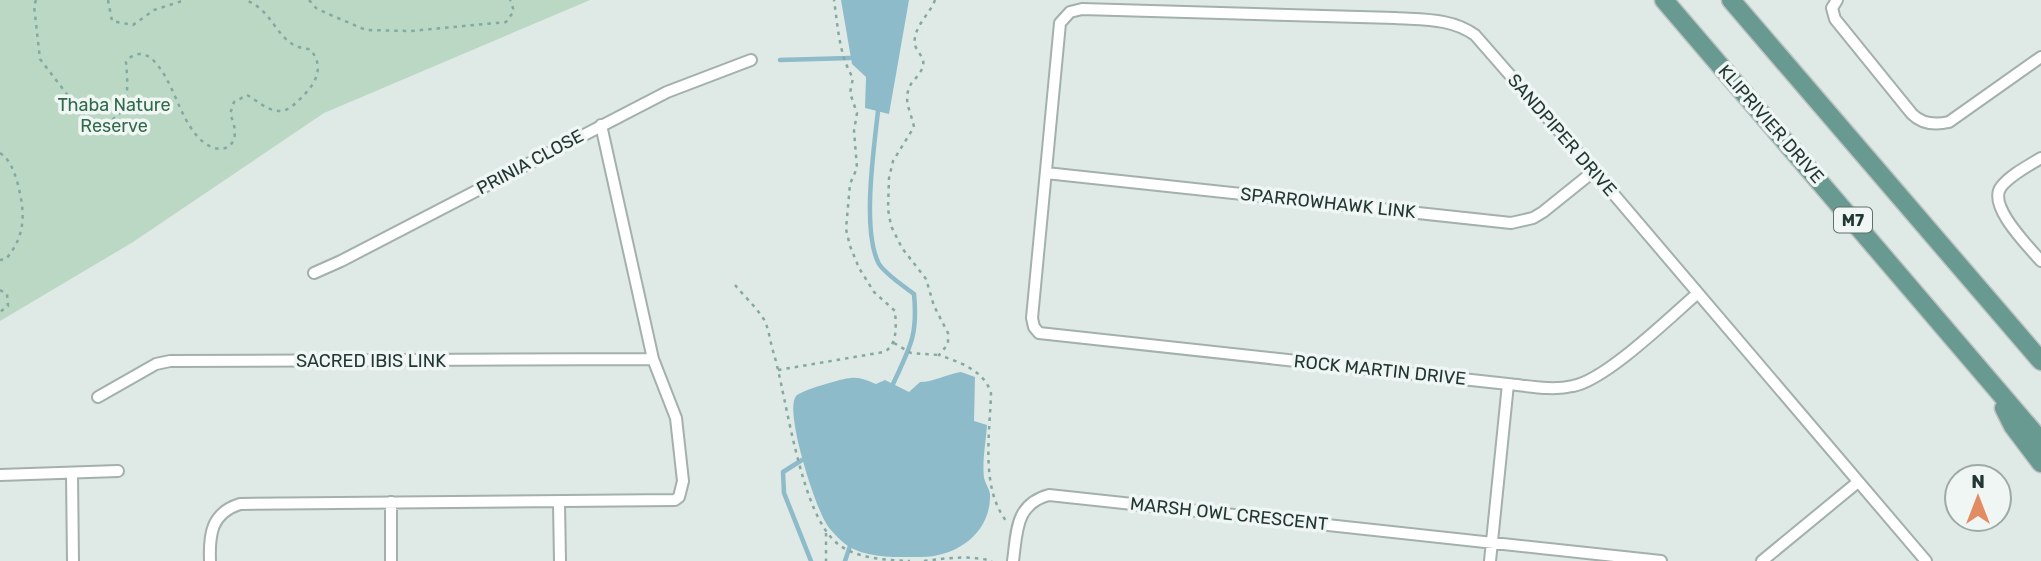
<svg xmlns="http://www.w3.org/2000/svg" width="2041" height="561" font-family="Rubik,sans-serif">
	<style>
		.green { fill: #bad8c4 }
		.water { fill: #8dbbc9 }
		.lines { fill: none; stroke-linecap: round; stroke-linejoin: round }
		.stream { stroke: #8dbbc9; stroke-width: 4.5 }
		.street-casing { stroke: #a3b0ac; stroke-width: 14 }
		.primary-casing { stroke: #bdc3c2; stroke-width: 21 }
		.path { stroke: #83a9a0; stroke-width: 2.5; stroke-dasharray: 3.5 5; stroke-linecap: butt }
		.street { stroke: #fff; stroke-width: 10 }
		.primary { stroke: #699a91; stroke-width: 18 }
		.labels { text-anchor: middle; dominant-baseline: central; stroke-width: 7; stroke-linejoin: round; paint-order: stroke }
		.shield { fill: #eff6f3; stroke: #60706d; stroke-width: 2 }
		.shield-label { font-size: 16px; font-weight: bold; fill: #223733 }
		.park-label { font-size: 18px; fill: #31694b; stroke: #eff6f3 }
		.street-label { font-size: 18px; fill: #223733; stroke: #eff6f3 }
	</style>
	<rect width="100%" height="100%" fill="#dfe9e5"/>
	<path class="green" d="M0,0H590L324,113L133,242L0,321Z"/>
	<path class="water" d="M841,0H909L889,114L865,108L866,77L852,64Z
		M961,372L975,377L974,421L987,425C986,441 982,461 984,478C986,485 991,491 990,498C989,534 956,557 921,557C898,557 863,559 844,543C838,538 830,530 826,523C815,506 784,411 796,396C800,391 843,378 851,378C860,377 868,381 876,384L885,380L909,392L920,382C934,382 947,374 961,372Z"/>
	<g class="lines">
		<path class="stream" d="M780,60L850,58
			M878,111C874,148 862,228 878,262C882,272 905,287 914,294C918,336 910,347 893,384
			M802,460L783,472L784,493L811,561
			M845,561L850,546"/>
		<defs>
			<path id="street" d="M1837,0L1832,8L1835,19L1912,114C1922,124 1936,125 1949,122L2041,57
				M2041,158C2028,166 2010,175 2001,187C1987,206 2029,247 2041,261
				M1046,173L1511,223L1533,218L1543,212L1594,171
				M314,273L341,261L667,92L751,60
				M1698,293C1670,317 1606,380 1573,386C1552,391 1529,386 1508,384L1039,333L1034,327L1032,318L1060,23L1070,12L1082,9L1395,18C1424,20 1451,18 1475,35L1594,171L1926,561
				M98,397L156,364L170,361L653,359
				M72,474L73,561
				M0,475L118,471
				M391,502V561
				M559,503L560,561
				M210,561C209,535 211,513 240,504L675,500L679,497L683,481L676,418L653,359L601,125
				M1013,561C1017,532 1015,504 1049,495L1661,561
				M1490,561L1508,384
				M1762,561L1858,482"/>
			<path id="primary" d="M1664,0L2041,441
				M1731,0L2041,361
				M2004,408L2013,426L2041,463"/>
		</defs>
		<use href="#street" class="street-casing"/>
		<use href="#primary" class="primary-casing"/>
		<path class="path" d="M36,0L34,6L40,59L79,110L95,121L104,123C131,116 128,85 126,62C133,52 145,51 154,61C174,82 178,115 198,137C219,160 246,148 230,114L234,102L247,95C258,101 267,111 281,111C287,111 295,104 299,100C315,85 326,68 310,49C276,48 276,10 245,0
			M108,0L112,21L133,25L154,10L185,0
			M309,0L316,8L326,13L366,30L411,31L506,22L514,11L510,0
			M935,0C930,14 912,28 915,45C917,52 925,58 923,65C922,73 915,78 911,84C902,100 911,111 914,127L893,161L889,178L888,209L891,226L902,248L926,279L934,306L948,333V344L939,355C959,362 984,370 991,393C990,434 980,488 1007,522
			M0,153C10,160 13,169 17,181C25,211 27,234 6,259L0,260
			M735,285C744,296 755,306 763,318C769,327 770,343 774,354C787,400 801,516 838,544C857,559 887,560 910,561
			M0,290L7,294L8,306L0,312
			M894,343L911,353L939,355
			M778,370L884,352C898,345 896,326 895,311L874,292L859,268L850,246L846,229L850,184L857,168L854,131L857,113L850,93L853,78C839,55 838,27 834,0
			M826,533V561
			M924,561C948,558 969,555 992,561"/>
		<use href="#street" class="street"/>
		<use href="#primary" class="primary"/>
	</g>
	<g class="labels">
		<rect class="shield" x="1834" y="207.5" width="38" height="25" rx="5"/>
		<g class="shield-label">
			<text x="1853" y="220">M7</text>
		</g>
		<g class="park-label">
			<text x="114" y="105">Thaba Nature<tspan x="114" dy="21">Reserve</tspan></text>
		</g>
		<g class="street-label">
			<text transform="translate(1771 124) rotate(49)">KLIPRIVIER DRIVE</text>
			<text transform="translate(1562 135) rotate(49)">SANDPIPER DRIVE</text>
			<text transform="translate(530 162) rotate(-28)">PRINIA CLOSE</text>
			<text transform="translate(1328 203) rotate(6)">SPARROWHAWK LINK</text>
			<text x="371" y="361">SACRED IBIS LINK</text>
			<text transform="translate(1380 370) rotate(6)">ROCK MARTIN DRIVE</text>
			<text transform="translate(1229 514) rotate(6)">MARSH OWL CRESCENT</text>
		</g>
	</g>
	<g transform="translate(1978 498)"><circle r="33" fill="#eff6f3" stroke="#9daaa6" stroke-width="2"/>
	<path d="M0-5L12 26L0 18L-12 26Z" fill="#e28c64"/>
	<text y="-10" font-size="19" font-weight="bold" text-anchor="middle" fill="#223733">N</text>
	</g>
</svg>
